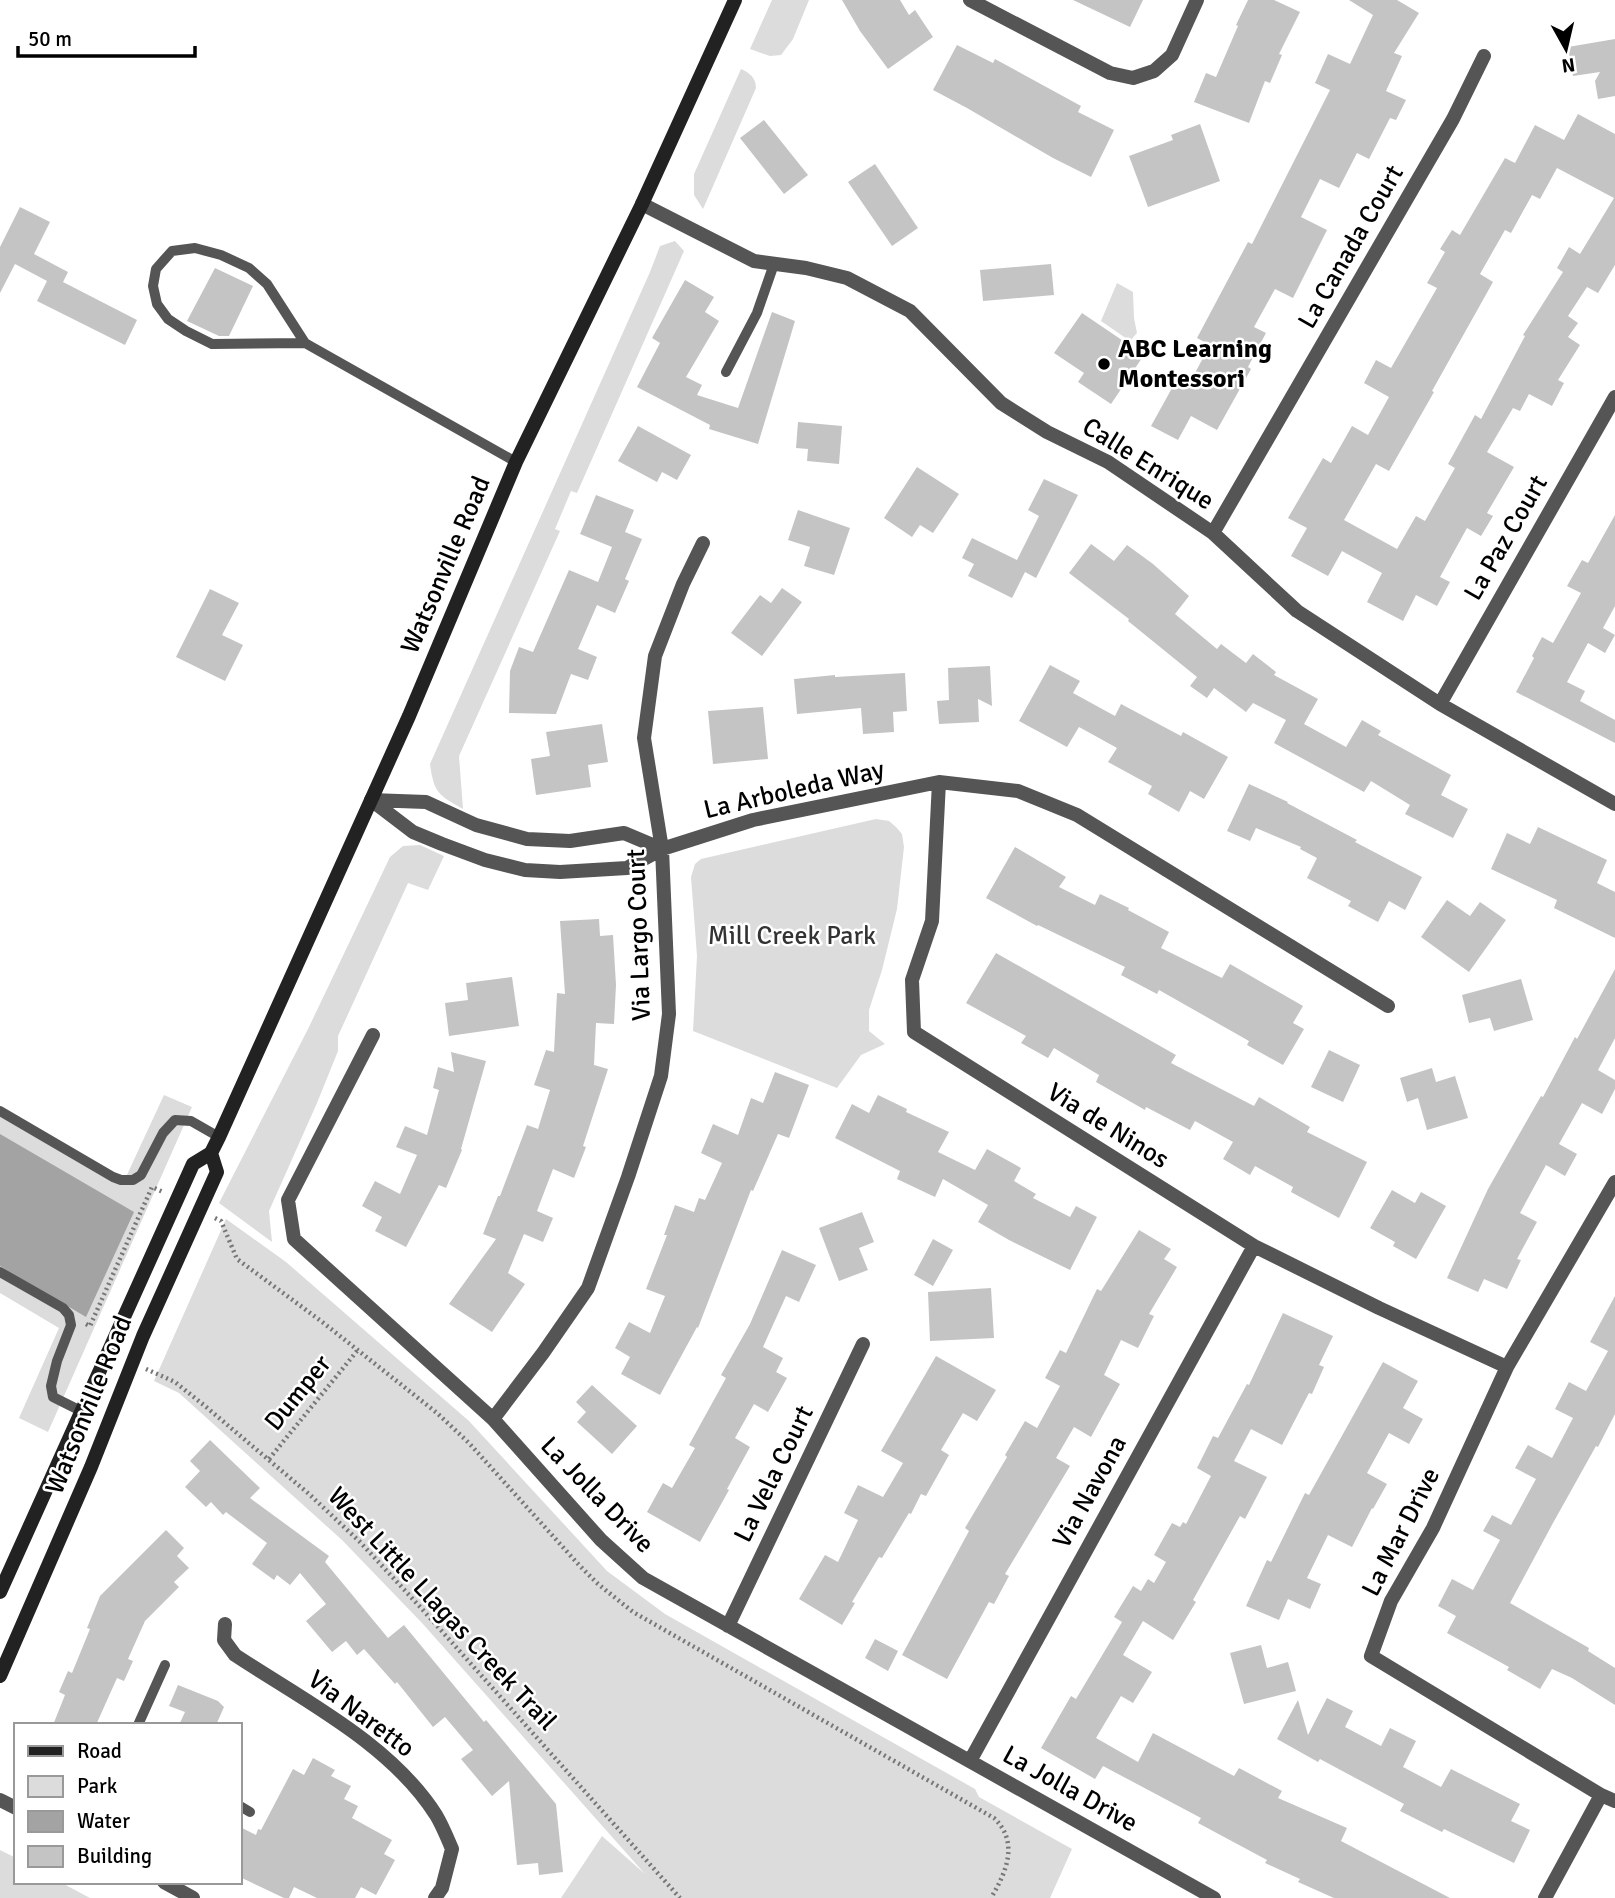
<svg xmlns="http://www.w3.org/2000/svg" width="1615" height="1898" font-family="Signika,sans-serif">
	<style>
		.green { fill: #dcdcdc }
		.water { fill: #a3a3a3 }
		.building { fill: #c4c4c4; fill-rule: evenodd }
		.lines { fill: none; stroke-linecap: round; stroke-linejoin: round }
		.path { stroke: #777; stroke-width: 4.5; stroke-dasharray: 2 3.5; stroke-linecap: butt }
		.service { stroke: #555; stroke-width: 10 }
		.minor { stroke: #555; stroke-width: 14 }
		.secondary { stroke: #222; stroke-width: 14 }
		.poi-dot { fill: #000; stroke: #fff; stroke-width: 2.5 }
		.labels { text-anchor: middle; dominant-baseline: central; stroke-width: 5; stroke-linejoin: round; paint-order: stroke }
		.street-label { font-size: 26px; fill: #000; stroke: #fff }
		.poi-label { font-size: 26px; font-weight: bold; fill: #000; stroke: #fff; text-anchor: start }
		.park-label { font-size: 26px; fill: #333; stroke: #fff }
	</style>
	<rect width="100%" height="100%" fill="#fff"/>
	<path class="green" d="M772,0H809L793,39L781,55L770,56L750,49Z
		M741,69C750,73 756,78 756,88L703,209L694,195V174Z
		M675,241L684,251L577,493L571,491L555,529L560,531L459,756L463,809C439,795 434,794 430,764L650,272L660,246Z
		M1117,283L1133,292L1134,318L1137,333L1130,341L1101,321Z
		M876,819L889,821L896,827L902,834L904,847L897,909L882,970L869,1010V1031L885,1044L861,1055L837,1088L693,1031L697,956L691,877L695,864L701,859Z
		M420,845L444,856L428,890L408,883L338,1036V1051L317,1103L269,1211L272,1242L219,1203L309,1027L390,857L403,846Z
		M164,1095L192,1107L48,1432L19,1418L59,1328L0,1293V1106L125,1179Z
		M226,1219L286,1262L469,1421L607,1571L665,1614L975,1789L979,1797L1072,1849L1050,1898H561L602,1836L645,1874L422,1623L342,1540L179,1393L154,1381Z
		M0,1850L16,1858V1882H60L90,1898H0Z"/>
	<path class="water" d="M0,1134L134,1212L86,1317L0,1266Z"/>
	<path class="building" d="M842,0H900L909,15L915,10L933,37L888,69L860,31Z
		M1073,0H1143L1130,27Z
		M1248,0H1274L1300,12L1279,54L1282,55L1270,83L1265,81L1249,123L1194,102L1206,73L1216,77L1238,26L1236,25Z
		M1349,0H1397L1419,13L1394,53L1402,56L1386,91L1406,100L1396,120L1390,118L1369,159L1357,153L1339,188L1320,179L1301,217L1327,230L1293,298L1275,289L1254,327L1266,333L1248,367L1251,369L1217,430L1191,416L1178,440L1151,426L1177,379L1188,386L1210,345L1197,338L1248,242L1252,244L1330,90L1315,83L1328,54L1350,64L1373,15Z
		M1615,39V96L1598,99L1595,81L1600,72L1573,76L1568,47Z
		M957,45L993,63L995,59L1081,106L1078,112L1114,130L1091,177L1053,158L967,108L933,90Z
		M1578,114L1615,134V265L1598,293L1587,287L1568,316L1578,323L1568,337L1580,345L1558,380L1564,383L1552,406L1529,394L1520,411L1513,408L1487,452L1514,467L1487,513L1493,516L1481,536L1467,528L1440,577L1450,582L1437,606L1416,595L1403,621L1367,602L1382,573L1342,551L1328,576L1291,556L1307,528L1288,518L1323,458L1331,463L1352,426L1368,435L1389,397L1364,383L1376,360L1391,368L1437,288L1427,283L1445,252L1440,249L1452,230L1460,235L1505,158L1515,163L1535,125L1564,140ZM1557,168L1614,198L1580,254L1569,247L1557,268L1563,272L1523,335L1525,336L1481,419L1475,415L1448,464L1455,468L1425,521L1416,516L1397,549L1344,520L1376,464L1389,471L1434,392L1432,391L1493,282L1480,274L1505,230L1511,233L1532,195L1540,199Z
		M764,120L808,175L784,194L740,138Z
		M1200,124L1220,181L1148,207L1129,156L1173,140L1171,135Z
		M875,164L918,228L892,246L848,182Z
		M20,207L50,222L34,254L68,272L63,282L137,320L125,345L37,301L47,281L15,264L0,293V247Z
		M1051,264L1054,295L983,301L980,270Z
		M215,268L253,286L229,336H219L187,321Z
		M685,280L714,297L705,312L719,321L686,377L702,385L697,395L738,408L772,312L795,321L758,444L709,429L710,425L637,387L660,343L652,338Z
		M1082,313L1144,355L1111,404L1078,382L1084,373L1054,353Z
		M798,422L842,426L839,464L807,461L808,449L796,448Z
		M638,426L691,455L677,480L662,472L657,482L618,461Z
		M917,467L959,494L933,533L920,525L912,537L884,518Z
		M1044,479L1078,495L1036,578L1025,572L1012,598L968,576L974,564L962,558L972,538L1017,560L1039,516L1028,510Z
		M596,495L634,510L625,532L642,539L625,579L629,581L615,613L597,605L578,649L597,657L588,680L571,674L556,714L509,713L510,671L519,647L533,652L569,570L598,582L612,547L580,534Z
		M798,510L850,528L834,575L804,566L810,547L788,540Z
		M1615,515V606L1603,628L1615,635L1605,653L1588,643L1567,682L1585,691L1580,701L1615,720V743L1516,692L1534,658L1532,656L1542,637L1553,643L1581,593L1567,586L1582,560L1588,563Z
		M1091,544L1114,561L1127,545L1153,564L1189,596L1175,614L1217,649L1221,644L1246,663L1253,654L1276,672L1274,675L1318,699L1304,724L1346,747L1362,720L1381,731L1378,735L1451,775L1441,795L1468,809L1453,838L1405,814L1410,805L1371,781L1364,792L1274,743L1286,720L1253,703L1246,712L1214,688L1207,698L1190,686L1197,677L1128,621L1129,619L1069,573Z
		M782,588L802,602L762,656L731,633L760,595L771,603Z
		M210,589L239,603L222,635L243,645L225,681L176,657Z
		M1050,665L1080,681L1073,693L1115,716L1121,704L1181,736L1183,732L1228,757L1204,799L1190,791L1179,812L1148,794L1152,786L1108,762L1117,748L1079,727L1067,747L1019,721Z
		M990,666L992,706L978,699L979,722L939,724L937,701L949,700L948,668Z
		M905,673L907,711L893,712L894,732L863,734L861,708L797,714L794,679L835,675V677Z
		M763,707L768,759L713,764L708,711Z
		M602,724L608,762L588,765L591,787L536,795L531,759L550,756L546,732Z
		M1249,784L1288,802L1287,803L1357,840L1355,842L1422,877L1405,910L1389,901L1378,922L1348,906L1351,901L1307,878L1317,858L1300,849L1301,847L1256,828L1250,841L1227,831Z
		M1538,827L1607,860L1597,883L1615,892V938L1554,908L1557,900L1491,869L1507,833L1530,844Z
		M1015,847L1066,877L1059,887L1095,905L1100,894L1129,908L1128,910L1169,932L1161,948L1222,978L1230,964L1303,1006L1293,1023L1304,1029L1283,1065L1247,1045L1249,1041L1159,990L1157,994L1121,975L1125,967L1038,925L1037,926L986,898Z
		M1447,900L1470,916L1480,902L1506,920L1469,972L1421,937Z
		M599,919L600,936L613,935L616,985L614,1024L596,1023L594,1065L608,1069L583,1146L586,1147L574,1178L553,1169L537,1211L553,1218L543,1242L524,1234L508,1273L525,1284L492,1332L449,1304L496,1239L483,1234L498,1196H500L527,1125L538,1129L550,1090L534,1085L546,1050L554,1052L557,993L565,994L560,921Z
		M996,953L1176,1055L1171,1063L1254,1106L1259,1097L1310,1127L1307,1132L1367,1162L1339,1218L1291,1192L1293,1187L1255,1166L1250,1175L1223,1159L1233,1142L1195,1121L1190,1130L1146,1107L1145,1110L1096,1082L1099,1075L1054,1048L1048,1058L1021,1043L1026,1036L966,1003Z
		M1615,969V1038L1598,1070L1615,1080V1089L1602,1114L1582,1103L1559,1144L1577,1154L1565,1176L1546,1165L1520,1213L1537,1222L1517,1259L1521,1260L1507,1289L1484,1279L1478,1292L1447,1278L1488,1189L1541,1096L1543,1097L1575,1037L1577,1039Z
		M512,977L519,1026L449,1036L445,1003L468,1000L466,983Z
		M1521,979L1533,1020L1494,1031L1490,1018L1469,1023L1462,995Z
		M1329,1050L1360,1065L1343,1102L1311,1087Z
		M451,1052L486,1061L461,1149L462,1150L446,1188L439,1185L406,1247L375,1231L382,1217L362,1206L375,1181L400,1194L417,1155L396,1147L405,1126L427,1135L439,1090L433,1088L438,1067L454,1072Z
		M1432,1068L1436,1082L1455,1076L1468,1118L1427,1130L1418,1098L1407,1102L1400,1078Z
		M775,1072L809,1085L789,1138L778,1134L753,1191L751,1190L698,1328L697,1327L660,1395L621,1374L630,1357L615,1348L629,1322L650,1333L665,1296L646,1289L667,1235H664L675,1205L694,1212L699,1198L705,1200L722,1163L701,1153L713,1124L738,1135L751,1098L763,1103Z
		M878,1095L907,1109L906,1112L949,1132L938,1152L975,1170L987,1149L1021,1168L1014,1181L1036,1194L1033,1198L1070,1217L1076,1206L1097,1217L1070,1270L1009,1240L978,1222L988,1205L943,1179L935,1197L897,1179L900,1171L835,1138L852,1104L869,1113Z
		M1392,1190L1415,1203L1421,1192L1446,1206L1416,1259L1393,1246L1395,1242L1370,1228Z
		M862,1212L874,1242L859,1248L868,1270L839,1281L819,1228Z
		M1139,1230L1171,1249L1164,1259L1177,1267L1149,1314L1154,1316L1138,1348L1121,1340L1104,1375L1120,1384L1091,1437L1074,1427L1056,1458L1070,1466L1005,1574L1009,1576L994,1604L989,1602L947,1679L902,1655L969,1531L965,1528L1007,1457L1005,1455L1025,1421L1037,1428L1060,1386L1045,1378L1060,1350L1066,1353L1097,1289L1101,1291Z
		M933,1239L953,1250L933,1286L914,1275Z
		M782,1250L816,1265L799,1302L786,1296L763,1347L783,1358L776,1372L787,1378L768,1412L754,1404L735,1438L750,1447L727,1489L729,1490L700,1542L647,1512L663,1483L672,1488L695,1448L689,1445L726,1378L721,1375L750,1324Z
		M991,1288L994,1338L930,1341L928,1292Z
		M1615,1296V1414L1598,1447L1596,1446L1553,1523L1510,1603L1589,1648L1588,1651L1615,1668V1705L1572,1678L1552,1669L1540,1689L1507,1670L1509,1667L1447,1633L1456,1616L1438,1606L1452,1579L1473,1590L1500,1540L1483,1531L1492,1515L1511,1525L1536,1479L1515,1468L1528,1445L1552,1458L1573,1418L1555,1409L1569,1382L1586,1391L1608,1351L1590,1342Z
		M1283,1313L1333,1336L1319,1365L1324,1367L1312,1394L1309,1393L1282,1445L1251,1429L1234,1461L1267,1477L1245,1519L1240,1516L1193,1600L1196,1602L1173,1640L1143,1621L1123,1655L1152,1672L1133,1703L1121,1696L1096,1738L1138,1762L1153,1733L1234,1776L1239,1768L1282,1791L1278,1798L1347,1828L1341,1841L1450,1898H1334L1298,1882L1300,1879L1265,1863L1267,1860L1198,1823L1201,1818L1103,1766L1095,1779L1041,1748L1071,1696L1076,1699L1122,1622L1114,1617L1133,1586L1141,1591L1148,1579L1154,1583L1166,1562L1154,1555L1172,1523L1180,1527L1183,1522L1186,1524L1211,1476L1197,1468L1213,1436L1218,1438L1247,1384L1249,1385Z
		M936,1356L996,1390L977,1421L963,1413L941,1450L949,1455L926,1496L921,1494L911,1514L909,1513L882,1558L879,1557L852,1602L855,1603L842,1625L799,1599L825,1555L838,1562L858,1520L844,1513L858,1485L883,1497L903,1463L881,1451Z
		M1383,1362L1418,1381L1403,1408L1423,1419L1409,1444L1389,1433L1367,1473L1387,1484L1373,1509L1372,1508L1352,1547L1328,1535L1307,1578L1321,1584L1310,1609L1288,1599L1279,1620L1246,1606L1267,1560L1271,1562L1305,1493L1309,1495Z
		M592,1385L637,1426L612,1454L577,1422L586,1412L576,1402Z
		M210,1440L260,1488L250,1498L329,1556L325,1562L388,1638L404,1625L484,1722L486,1720L556,1804L563,1872L539,1875L538,1863L517,1865L509,1781L492,1796L461,1759L473,1750L445,1717L433,1727L397,1682L395,1684L364,1649L357,1655L346,1641L332,1652L306,1621L326,1604L300,1573L290,1585L277,1575L274,1580L252,1564L267,1543L226,1512L223,1515L211,1502L206,1507L185,1487L200,1471L190,1461Z
		M166,1530L184,1548L177,1556L189,1568L174,1582L179,1587L145,1621L128,1659L133,1661L124,1681L117,1678L96,1725H53L65,1695L59,1692L68,1671L72,1673L90,1629L87,1628L100,1596Z
		M875,1639L898,1651L888,1671L865,1658Z
		M1261,1645L1267,1668L1288,1662L1296,1691L1244,1704L1230,1653Z
		M178,1685L218,1701L224,1707L216,1725H179L185,1712L169,1706Z
		M1327,1698L1353,1711L1345,1727L1381,1746L1390,1728L1416,1741L1403,1767L1441,1787L1451,1769L1520,1804L1511,1821L1530,1830L1514,1863L1444,1829L1442,1832L1400,1811L1404,1804L1320,1759L1318,1762L1277,1739L1298,1700L1308,1735Z
		M313,1758L335,1770L331,1776L351,1786L344,1799L358,1806L352,1818L392,1840L384,1854L395,1860L376,1895L361,1887L355,1898H317L294,1887L289,1898H284L240,1877V1827L256,1835L258,1829L261,1830L293,1769L304,1775Z"/>
	<g class="lines">
		<path class="path" d="M215,1218L221,1221L237,1259L321,1321L437,1413L469,1443L579,1565L598,1584L633,1612L994,1818C1019,1842 1007,1871 991,1898
			M86,1324L90,1326L152,1187L163,1192
			M146,1369L175,1382L205,1406L309,1494L360,1542L422,1609L680,1898
			M269,1459L357,1351"/>
		<path class="service" d="M305,343L212,344L186,331L168,319L157,304L153,286L156,269L172,251L195,248L221,255L249,268L267,284L305,343L516,462
			M726,372L757,313L774,264
			M0,1111L113,1177L121,1180H133L141,1175L163,1133L175,1120L191,1121L219,1137
			M0,1272L63,1308L69,1315L71,1325L57,1361L51,1386L53,1397L81,1411
			M138,1725L165,1665
			M240,1806L250,1812"/>
		<path class="minor" d="M970,0L1110,73L1133,78L1154,71L1172,55L1197,0
			M642,204L754,261L806,268L847,278L910,311L1001,403L1047,432L1108,462L1213,533L1297,611L1440,704L1615,804
			M1213,533L1453,119L1484,56
			M1440,704L1615,397
			M939,782L932,921L912,980L914,1032L1254,1246L1379,1308L1507,1367
			M371,800L413,832L442,844L485,860L525,870L560,872L627,868L662,849L753,820L939,782L1018,791L1077,815L1388,1006
			M371,800L426,802L476,825L527,839L570,841L624,833L662,849
			M373,1035L288,1200L294,1239L493,1419L601,1540L643,1578L1214,1898
			M1615,1182L1507,1367L1433,1528L1391,1601L1371,1656L1601,1795L1615,1801
			M493,1419L543,1353L588,1288L628,1177L661,1076L669,1014L662,849L644,738L655,656L683,584L703,543
			M225,1624L224,1640L235,1655C303,1700 391,1744 436,1815C442,1825 447,1837 452,1849L442,1888L435,1898
			M728,1626L863,1344
			M970,1761L1254,1246
			M0,1800L16,1808
			M164,1882L193,1898
			M1545,1898L1601,1795"/>
		<path class="secondary" d="M0,1592L193,1164L211,1153L219,1137L409,716L516,462L642,204L735,0
			M0,1676L91,1467L143,1336L217,1172L211,1153"/>
	</g>
	<circle class="poi-dot" cx="1104" cy="364" r="7"/>
	<g class="labels">
		<g class="street-label">
			<text transform="translate(1351 247) rotate(-60)">La Canada Court</text>
			<text transform="translate(1148 464) rotate(32)">Calle Enrique</text>
			<text transform="translate(1506 538) rotate(-60)">La Paz Court</text>
			<text transform="translate(446 565) rotate(-67)">Watsonville Road</text>
			<text transform="translate(794 790) rotate(-13)">La Arboleda Way</text>
			<text transform="translate(639 935) rotate(-92)">Via Largo Court</text>
			<text transform="translate(1108 1126) rotate(32)">Via de Ninos</text>
			<text transform="translate(298 1393) rotate(-51)">Dumper</text>
			<text transform="translate(89 1405) rotate(-68)">Watsonville Road</text>
			<text transform="translate(774 1474) rotate(-64)">La Vela Court</text>
			<text transform="translate(1090 1492) rotate(-61)">Via Navona</text>
			<text transform="translate(597 1495) rotate(46)">La Jolla Drive</text>
			<text transform="translate(1401 1532) rotate(-63)">La Mar Drive</text>
			<text transform="translate(442 1609) rotate(47)">West Little Llagas Creek Trail</text>
			<text transform="translate(361 1714) rotate(37)">Via Naretto</text>
			<text transform="translate(1070 1789) rotate(29)">La Jolla Drive</text>
		</g>
		<g class="poi-label">
			<text x="1118" y="349">ABC Learning<tspan x="1118" dy="30">Montessori</tspan></text>
		</g>
		<g class="park-label">
			<text x="792" y="936">Mill Creek Park</text>
		</g>
	</g>
	<rect x="14" y="1723" width="228" height="161" fill="#ffffff" stroke="#999999" stroke-width="2"/>
	<rect x="28" y="1746" width="35" height="10" fill="#222222" stroke="#999999" stroke-width="2"/>
	<text x="77" y="1758" font-size="21" fill="#000000">Road</text>
	<rect x="28" y="1776" width="35" height="21" fill="#dcdcdc" stroke="#999999" stroke-width="2"/>
	<text x="77" y="1793" font-size="21" fill="#000000">Park</text>
	<rect x="28" y="1811" width="35" height="21" fill="#a3a3a3" stroke="#999999" stroke-width="2"/>
	<text x="77" y="1828" font-size="21" fill="#000000">Water</text>
	<rect x="28" y="1846" width="35" height="21" fill="#c4c4c4" stroke="#999999" stroke-width="2"/>
	<text x="77" y="1863" font-size="21" fill="#000000">Building</text>
	<g transform="translate(1566 49) rotate(172)" stroke="#ffffff" stroke-width="5" paint-order="stroke">
	<path d="M0-5L12 26L0 18L-12 26Z" fill="#000000"/>
	<text y="-10" font-size="19" font-weight="bold" text-anchor="middle" fill="#000000">N</text>
	</g>
	<path d="M18 46v10h177v-10" fill="none" stroke="#000000" stroke-width="3.5"/>
	<text x="28" y="46" font-size="21" fill="#000000" stroke="#ffffff" stroke-width="5" paint-order="stroke">50 m</text>
</svg>
